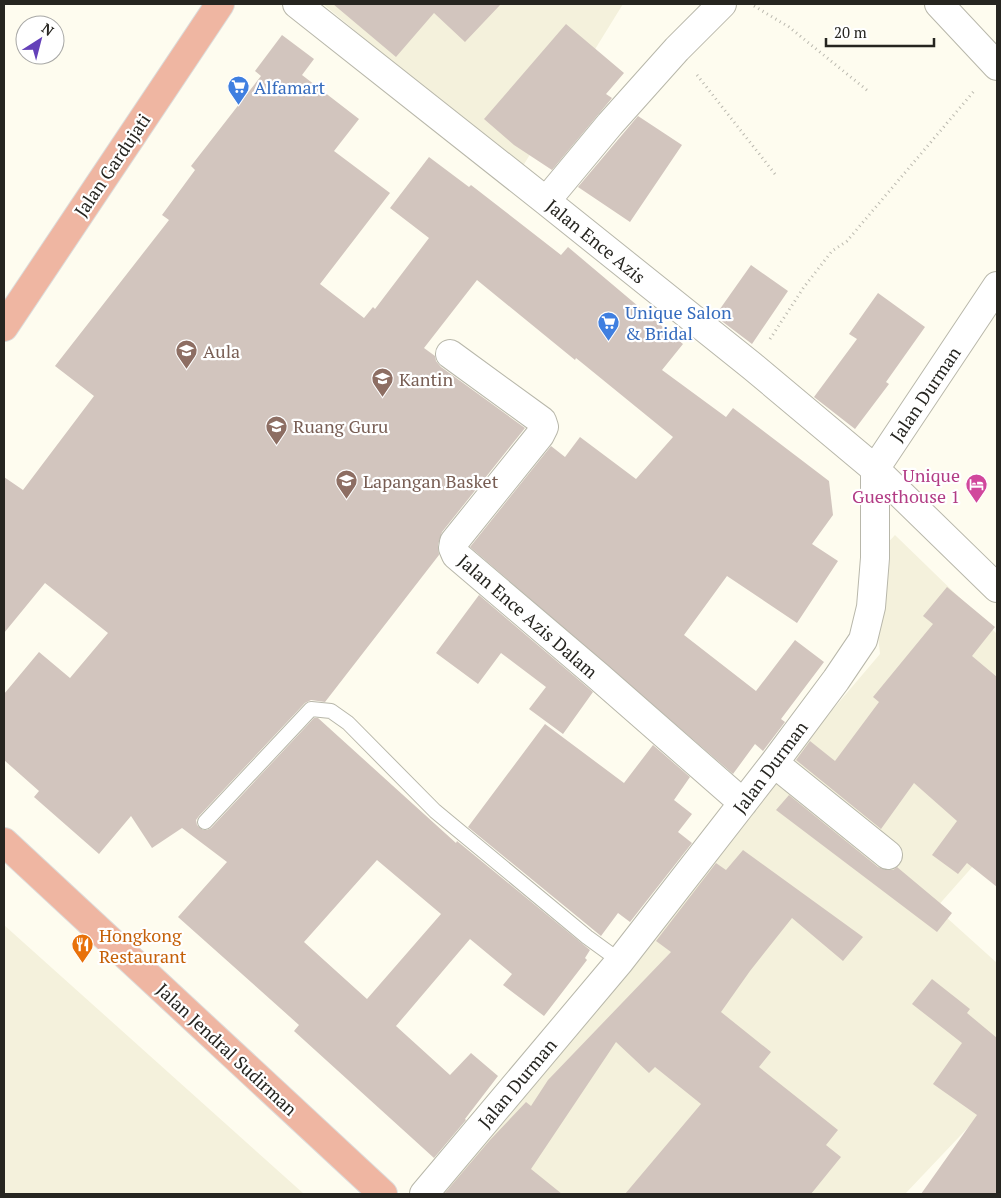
<svg xmlns="http://www.w3.org/2000/svg" width="1001" height="1198" font-family="'PT Serif',serif">
	<style>
		.built { fill: #f4f1dc }
		.building { fill: #d2c5be; fill-rule: evenodd }
		.lines { fill: none; stroke-linecap: round; stroke-linejoin: round }
		.lane-casing { stroke: #b8b7aa; stroke-width: 16 }
		.street-casing { stroke: #b8b7aa; stroke-width: 30 }
		.primary-casing { stroke: #dcdcdb; stroke-width: 30 }
		.path { stroke: #bbb9af; stroke-width: 3; stroke-dasharray: 1 4; stroke-linecap: butt }
		.lane { stroke: #fff; stroke-width: 14 }
		.street { stroke: #fff; stroke-width: 28 }
		.primary { stroke: #efb6a2; stroke-width: 28 }
		.labels { text-anchor: middle; dominant-baseline: central; stroke-width: 4.5; stroke-linejoin: round; paint-order: stroke }
		.shop-label { font-size: 18px; fill: #366cbe; stroke: #fff; text-anchor: start }
		.street-label { font-size: 18px; fill: #262520; stroke: #fff }
		.education-label { font-size: 18px; fill: #785e54; stroke: #fff; text-anchor: start }
		.hotel-label { font-size: 18px; fill: #b23c85; stroke: #fff; text-anchor: end }
		.food-label { font-size: 18px; fill: #c56008; stroke: #fff; text-anchor: start }
	</style>
	<rect width="100%" height="100%" fill="#fefcef"/>
	<path class="built" d="M323,4H623L521,169Z
		M895,535L997,634V839L936,908L997,963V1097L905,1194H437L427,1186L880,654L870,562Z
		M4,925L304,1194H4Z"/>
	<path class="building" d="M333,4H501L465,42L434,13L396,57Z
		M566,24L624,73L606,94L612,98L552,170L514,145L484,119Z
		M282,35L314,59L302,75L359,119L334,151L390,193L320,284L364,318L373,307L375,309L429,238L390,208L429,157L469,187L471,185L561,255L568,247L683,344L662,370L726,417L733,408L829,481L833,515L812,544L838,561L797,623L727,576L684,635L756,691L795,640L824,662L781,719L785,722L763,751L755,744L733,774L470,547L551,446L565,457L580,437L636,479L673,437L576,358L575,360L477,280L424,348L435,356L436,361L441,367L525,428L442,532L438,545L439,555L325,702L311,700L305,703L199,816L196,820L197,825L203,830H207L211,828L314,718H318L456,843L457,841L590,950L585,958L587,960L544,1016L503,985L512,974L470,939L396,1026L450,1075L471,1053L498,1076L465,1119L466,1120L434,1158L294,1031L299,1025L178,917L227,862L182,828L152,848L131,816L99,854L34,797L39,791L4,760V694L39,652L70,678L108,633L45,583L4,633V477L23,490L94,396L55,366L169,220L162,215L195,170L191,166L261,76L255,71ZM377,860L441,914L367,999L304,942Z
		M638,116L682,145L630,222L578,187Z
		M751,265L788,291L752,344L715,316Z
		M878,293L925,327L886,382L889,384L855,429L814,397L857,339L849,334Z
		M947,587L995,627L972,656L997,677V887L967,863L958,874L932,855L957,821L914,783L881,829L796,760L810,741L835,761L879,702L873,697L933,624L923,616Z
		M479,595L593,692L563,734L529,709L546,687L501,653L478,684L436,653Z
		M545,724L624,783L653,745L690,777L674,800L692,814L678,832L692,843L630,922L618,913L601,936L468,827Z
		M789,795L878,867L886,870H893L897,867L952,913L937,932L776,810Z
		M743,850L863,937L843,961L792,918L750,971L721,1012L771,1052L759,1067L838,1130L826,1145L841,1157L811,1194H625L701,1104L655,1067L649,1073L616,1042L531,1169L562,1194H444L490,1140L526,1102L531,1106L548,1080L671,952L656,941L716,863L726,870Z
		M932,979L970,1009L967,1013L997,1038V1194H921L977,1115L933,1084L962,1043L912,1004Z"/>
	<g class="lines">
		<defs>
			<path id="lane" d="M205,822L311,709L331,711L348,723L435,811L587,937L620,961"/>
			<path id="street" d="M297,4L546,201L752,366L875,469L997,588
				M939,4L997,66
				M546,201L610,124L677,49L722,4
				M450,354L542,421L544,427L540,435L454,542L453,548L456,555L598,676L743,803
				M774,763L888,855
				M424,1194L620,961L774,763L836,680L863,640L871,607L875,558V469L997,286"/>
			<path id="primary" d="M4,327L220,4
				M4,842L383,1194"/>
		</defs>
		<use href="#lane" class="lane-casing"/>
		<use href="#street" class="street-casing"/>
		<use href="#primary" class="primary-casing"/>
		<path class="path" d="M754,6L789,27L868,91
			M697,75L775,174
			M770,339L804,287L832,251L847,241L975,90"/>
		<use href="#lane" class="lane"/>
		<use href="#street" class="street"/>
		<use href="#primary" class="primary"/>
	</g>
	<defs>
		<symbol id="supermarket-pin" viewBox="-11 -11 22 30"><path d="M0 17L-7.5 6A9.5 9.5 0 1 1 7.5 6Z" fill="#3f7fe0" stroke="#fff"/><path d="M-6-5.5h2.5l.6 2H6L4.5 2H-2.5L-4.4-4H-6ZM-1.5 3.2a1.3 1.3 0 1 0 .1 0ZM3 3.2a1.3 1.3 0 1 0 .1 0Z" fill="#fff"/></symbol>
		<symbol id="school-pin" viewBox="-11 -11 22 30"><path d="M0 17L-7.5 6A9.5 9.5 0 1 1 7.5 6Z" fill="#8d6e63" stroke="#fff"/><path d="M0-5L7-2L0 1L-7-2ZM-4 1L0 2.5L4 1V4Q0 6-4 4Z" fill="#fff"/></symbol>
		<symbol id="hotel-pin" viewBox="-11 -11 22 30"><path d="M0 17L-7.5 6A9.5 9.5 0 1 1 7.5 6Z" fill="#d1479c" stroke="#fff"/><path d="M-6-4.5h1.5V1H6V5H4.5V3h-9V5H-6ZM-4 0a1.8 1.8 0 1 1 3.6 0ZM.5 0V-2.5h3Q6-2.5 6 0Z" fill="#fff"/></symbol>
		<symbol id="restaurant-pin" viewBox="-11 -11 22 30"><path d="M0 17L-7.5 6A9.5 9.5 0 1 1 7.5 6Z" fill="#e8710a" stroke="#fff"/><path d="M-5-6h1v4h1v-4h1v4h1v-4h1v5L-1.5 .5V6h-2V.5L-5-1ZM5-6V6H3V1.5H1.5Q1.5-4 5-6Z" fill="#fff"/></symbol>
	</defs>
	<g fill-rule="evenodd">
		<use href="#supermarket-pin" x="226" y="74" width="25" height="34"/>
		<use href="#supermarket-pin" x="596" y="310" width="25" height="34"/>
		<use href="#school-pin" x="174" y="338" width="25" height="34"/>
		<use href="#school-pin" x="370" y="366" width="25" height="34"/>
		<use href="#school-pin" x="264" y="414" width="25" height="34"/>
		<use href="#school-pin" x="334" y="468" width="25" height="34"/>
		<use href="#hotel-pin" x="964" y="472" width="25" height="34"/>
		<use href="#restaurant-pin" x="70" y="932" width="25" height="34"/>
	</g>
	<g class="labels">
		<g class="shop-label">
			<text x="254" y="87">Alfamart</text>
			<text x="625" y="312">Unique Salon<tspan x="625" dy="21">&amp; Bridal</tspan></text>
		</g>
		<g class="street-label">
			<text transform="translate(112 165) rotate(-56)">Jalan Gardujati</text>
			<text transform="translate(596 241) rotate(39)">Jalan Ence Azis</text>
			<text transform="translate(925 394) rotate(-56)">Jalan Durman</text>
			<text transform="translate(528 616) rotate(41)">Jalan Ence Azis Dalam</text>
			<text transform="translate(770 767) rotate(-53)">Jalan Durman</text>
			<text transform="translate(227 1049) rotate(43)">Jalan Jendral Sudirman</text>
			<text transform="translate(517 1083) rotate(-50)">Jalan Durman</text>
		</g>
		<g class="education-label">
			<text x="203" y="351">Aula</text>
			<text x="399" y="379">Kantin</text>
			<text x="293" y="426">Ruang Guru</text>
			<text x="363" y="481">Lapangan Basket</text>
		</g>
		<g class="hotel-label">
			<text x="960" y="475">Unique<tspan x="960" dy="21">Guesthouse 1</tspan></text>
		</g>
		<g class="food-label">
			<text x="99" y="935">Hongkong<tspan x="99" dy="21">Restaurant</tspan></text>
		</g>
	</g>
	<rect width="1001" height="1198" fill="none" stroke="#262520" stroke-width="10"/>
	<g transform="translate(40 40) rotate(36)"><circle r="24" fill="#ffffff" stroke="#a8a8a6"/>
	<path d="M0-4L9 19L0 12L-9 19Z" fill="#6441b9"/>
	<text y="-8" font-size="14" font-weight="bold" text-anchor="middle" fill="#262520">N</text>
	</g>
	<path d="M826 38v8h108v-8" fill="none" stroke="#262520" stroke-width="2.5"/>
	<text x="834" y="38" font-size="15" fill="#262520" stroke="#ffffff" stroke-width="4" paint-order="stroke">20 m</text>
</svg>
